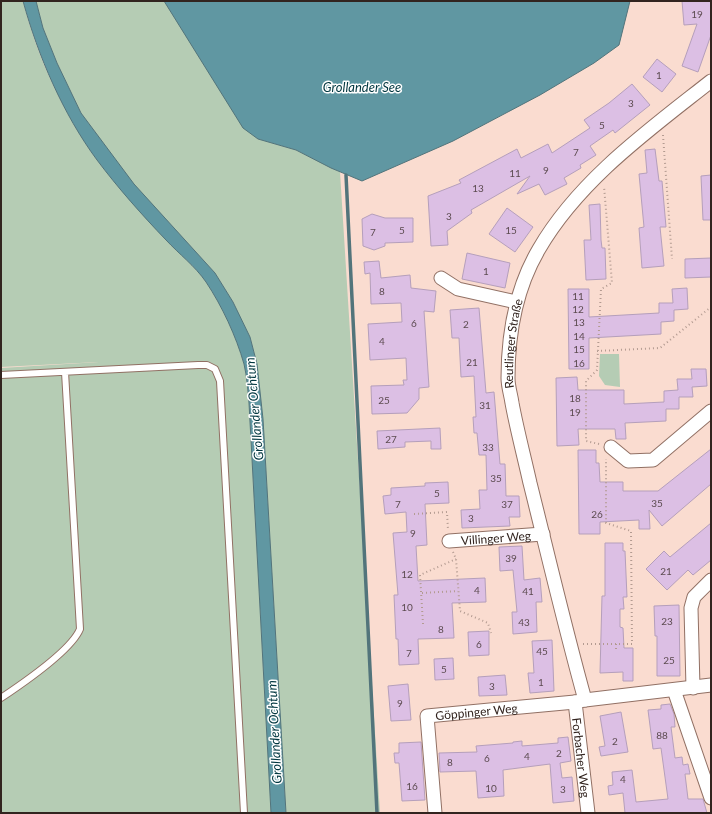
<svg xmlns="http://www.w3.org/2000/svg" width="712" height="814" font-family="Lato,sans-serif">
	<style>
		.green { fill: #b5ccb4 }
		.water { fill: #6097a2; stroke: #52747b }
		.lines { fill: none; stroke-linecap: round; stroke-linejoin: round }
		.stream { stroke: #52747b; stroke-width: 3.5 }
		.building { fill: #dcbfe4; stroke: #b59fbb }
		.lane-casing { stroke: #917064; stroke-width: 8 }
		.street-casing { stroke: #917064; stroke-width: 15 }
		.path { stroke: #b39b91; stroke-width: 2; stroke-dasharray: 1 3; stroke-linecap: butt }
		.lane { stroke: #fff; stroke-width: 6 }
		.street { stroke: #fff; stroke-width: 13 }
		.labels { text-anchor: middle; dominant-baseline: central; stroke-width: 3; stroke-linejoin: round; paint-order: stroke }
		.number-label { font-size: 10px; fill: #5c4b50 }
		.street-label { font-size: 12px; fill: #32241f; stroke: #fff }
		.water-label { font-size: 13px; font-style: italic; fill: #00363f; stroke: #fff }
	</style>
	<rect width="100%" height="100%" fill="#fadcd0"/>
	<path class="green" d="M1,1H23C36,55 64,115 97,160C119,189 144,215 169,242C181,255 196,267 206,282C222,306 236,336 244,364C247,377 248,391 249,403L271,813H1V368L99,362L1,367Z
		M36,1H164L258,139L296,150L340,172L380,813H286L263,419L257,364L250,337L233,302L215,273L134,185L81,113L57,63L43,28Z
		M600,354H619L620,387L605,385L599,376Z"/>
	<path class="water" d="M23,1H36L43,28L57,63L81,113L134,184L215,273L233,302L250,337L257,364L263,419L286,813H271L249,403C248,391 247,377 244,364C236,336 222,306 206,282C195,266 179,254 166,240C142,215 118,188 97,160C63,114 38,56 23,1Z
		M164,1H630L619,45L594,63L540,95L453,141L362,181L331,168L296,150L258,139L243,128Z"/>
	<g class="lines">
		<path class="stream" d="M346,175L377,813"/>
	</g>
	<path class="building" d="M682,1H711V35L698,72L682,66L697,24L684,25Z
		M657,59L676,74L662,92L643,77Z
		M632,84L650,105L615,133L613,130L590,146L596,155L580,165L581,168L564,178L567,184L545,195L539,184L517,194L530,176L471,210L472,213L447,231L448,245L431,246L428,196L461,183L459,180L517,149L521,158L548,144L552,153L590,128L584,120L609,103Z
		M655,149L659,181H662L666,227H660L664,266L642,268L639,228L644,227L639,174L647,173L645,150Z
		M711,175V220H703L701,176Z
		M600,204L601,240L602,248H605L606,279L586,280L584,240H591L589,205Z
		M507,208L533,227L515,252L489,234Z
		M372,214L385,218H413V242L385,243V246L374,250L363,246L362,219Z
		M467,253L510,263L505,288L462,279Z
		M711,258V277L685,278V259Z
		M379,261L381,278L410,275L411,288L436,291L434,312L424,311L429,387L419,388V399L407,413L372,414L371,386L404,385L403,380H407L406,358L370,360L368,324L402,322L401,303L371,304L370,273L365,274L364,262Z
		M687,288L688,309L674,310V321L661,322V334L589,338V369H569L568,289H589V317L659,313V303H673L672,289Z
		M479,308L486,393L494,392L500,464H505L506,496H519L520,517H509L510,526L462,528L461,510L480,509L479,490H487L486,455H479L477,433H474L473,417H476L474,376L461,377L459,338H452L450,310Z
		M691,369H706L707,386L692,387L693,397H679V409H666V421L625,423L626,439H616L615,429H578L579,445L557,446L556,378L577,377L578,390H624V404L664,402V391L678,390L677,379H692Z
		M440,428L441,449H431V441L405,442V447L378,449L377,431Z
		M711,449V484L662,526L649,510L650,529H639V520L600,522V534H579L578,450H596V463H599L600,482H623V491H658Z
		M448,482L449,503L425,504L427,545L416,546L418,581L485,578L486,602L452,603L454,638L418,639L419,664L399,665L398,639H396L394,595H398L393,533L407,532L406,512L385,514L383,496L391,495V488L425,486V483Z
		M711,523V560L693,575L688,570L667,590L646,569L664,551L670,557Z
		M605,543H623V551H625L627,597H623L624,609H620V627L623,628L624,648H633V681H623V672L600,673L602,596H605Z
		M522,546L524,580L540,578L542,602H536L537,632L513,634L512,612H517L513,570L500,571L499,547Z
		M679,605L680,676H657V636H655L654,606Z
		M489,631V655L469,656L468,632Z
		M552,640L554,691L530,693L528,673H534L532,641Z
		M453,658L454,679L435,680L434,659Z
		M505,675L507,695L479,696L478,677Z
		M408,684L411,720L391,721L388,686Z
		M670,704L674,714L675,727H671L675,758L682,757L683,765L688,764L690,774H685L688,799H703L707,813H625L623,793L609,795L608,786L613,785L612,772L632,770L636,802L668,799L661,748L653,749L648,710L661,709V705Z
		M621,712L628,752L601,756L599,747L605,746L600,716Z
		M568,737L571,761L560,763L562,778L572,777L574,801L553,803L550,764L503,770L504,796L478,798L476,771L440,772L439,753L477,752L476,746L513,743V742L522,741V746L558,743V738Z
		M421,742L425,800L402,801L399,763H395L394,753H399V743Z"/>
	<g class="lines">
		<defs>
			<path id="lane" d="M1,375L198,365H207L215,369L220,381L244,813
				M1,698C22,684 71,651 80,629L65,372"/>
			<g id="street">
				<path d="M441,278L458,289L516,302"/>
				<path d="M611,447L628,461L653,460L711,411"/>
				<path id="s1" d="M449,541L543,534"/>
				<path d="M693,688L691,608L694,597L711,580"/>
				<path d="M674,690L711,798"/>
				<path id="s2" d="M585,700C565,628 548,555 530,483C524,456 517,430 512,403C511,395 508,387 508,378C508,333 516,288 539,249C579,180 649,130 711,81"/>
				<path id="s3" d="M575,702L588,813"/>
				<path id="s4" d="M435,813L427,716L575,702L585,700L711,685"/>
			</g>
		</defs>
		<use href="#lane" class="lane-casing"/>
		<use href="#street" class="street-casing"/>
		<path class="path" d="M663,135L672,259
			M597,351L660,348L711,307
			M599,444L586,441V381L597,370L601,289L612,283L604,186
			M414,514L447,512L448,530
			M453,552L456,559L460,611L488,623L491,633
			M422,593L458,591
			M423,624L420,575L456,559
			M583,644H632L631,531L606,523V459
			M616,644V651"/>
		<use href="#lane" class="lane"/>
		<use href="#street" class="street"/>
	</g>
	<g class="labels">
		<g class="number-label">
			<text x="697" y="14">19</text>
			<text x="659" y="75">1</text>
			<text x="631" y="103">3</text>
			<text x="602" y="125">5</text>
			<text x="576" y="152">7</text>
			<text x="546" y="170">9</text>
			<text x="515" y="173">11</text>
			<text x="478" y="188">13</text>
			<text x="449" y="216">3</text>
			<text x="402" y="230">5</text>
			<text x="511" y="230">15</text>
			<text x="373" y="232">7</text>
			<text x="486" y="271">1</text>
			<text x="382" y="291">8</text>
			<text x="578" y="296">11</text>
			<text x="578" y="309">12</text>
			<text x="579" y="322">13</text>
			<text x="414" y="323">6</text>
			<text x="466" y="324">2</text>
			<text x="579" y="336">14</text>
			<text x="382" y="341">4</text>
			<text x="579" y="349">15</text>
			<text x="472" y="362">21</text>
			<text x="579" y="363">16</text>
			<text x="575" y="398">18</text>
			<text x="384" y="400">25</text>
			<text x="485" y="405">31</text>
			<text x="575" y="412">19</text>
			<text x="391" y="439">27</text>
			<text x="488" y="447">33</text>
			<text x="496" y="478">35</text>
			<text x="437" y="493">5</text>
			<text x="657" y="503">35</text>
			<text x="398" y="504">7</text>
			<text x="507" y="504">37</text>
			<text x="597" y="514">26</text>
			<text x="471" y="518">3</text>
			<text x="413" y="533">9</text>
			<text x="511" y="558">39</text>
			<text x="666" y="571">21</text>
			<text x="407" y="574">12</text>
			<text x="477" y="590">4</text>
			<text x="528" y="591">41</text>
			<text x="407" y="607">10</text>
			<text x="667" y="621">23</text>
			<text x="524" y="622">43</text>
			<text x="441" y="629">8</text>
			<text x="479" y="644">6</text>
			<text x="542" y="651">45</text>
			<text x="409" y="653">7</text>
			<text x="669" y="660">25</text>
			<text x="444" y="669">5</text>
			<text x="541" y="682">1</text>
			<text x="492" y="686">3</text>
			<text x="400" y="703">9</text>
			<text x="662" y="735">88</text>
			<text x="615" y="741">2</text>
			<text x="559" y="753">2</text>
			<text x="527" y="756">4</text>
			<text x="487" y="758">6</text>
			<text x="450" y="762">8</text>
			<text x="623" y="779">4</text>
			<text x="412" y="786">16</text>
			<text x="491" y="788">10</text>
			<text x="563" y="789">3</text>
		</g>
		<g class="street-label">
			<text stroke="none"><textPath href="#s2" startOffset="366">Reutlinger Straße</textPath></text>
			<text stroke="none"><textPath href="#s1" startOffset="47">Villinger Weg</textPath></text>
			<text stroke="none"><textPath href="#s4" startOffset="147">Göppinger Weg</textPath></text>
			<text stroke="none"><textPath href="#s3" startOffset="56">Forbacher Weg</textPath></text>
		</g>
		<g class="water-label">
			<text x="362" y="87">Grollander See</text>
			<text transform="translate(254 409) rotate(-95)">Grollander Ochtum</text>
			<text transform="translate(274 732) rotate(-93)">Grollander Ochtum</text>
		</g>
	</g>
	<rect width="712" height="814" fill="none" stroke="#32241f" stroke-width="4"/>
</svg>
